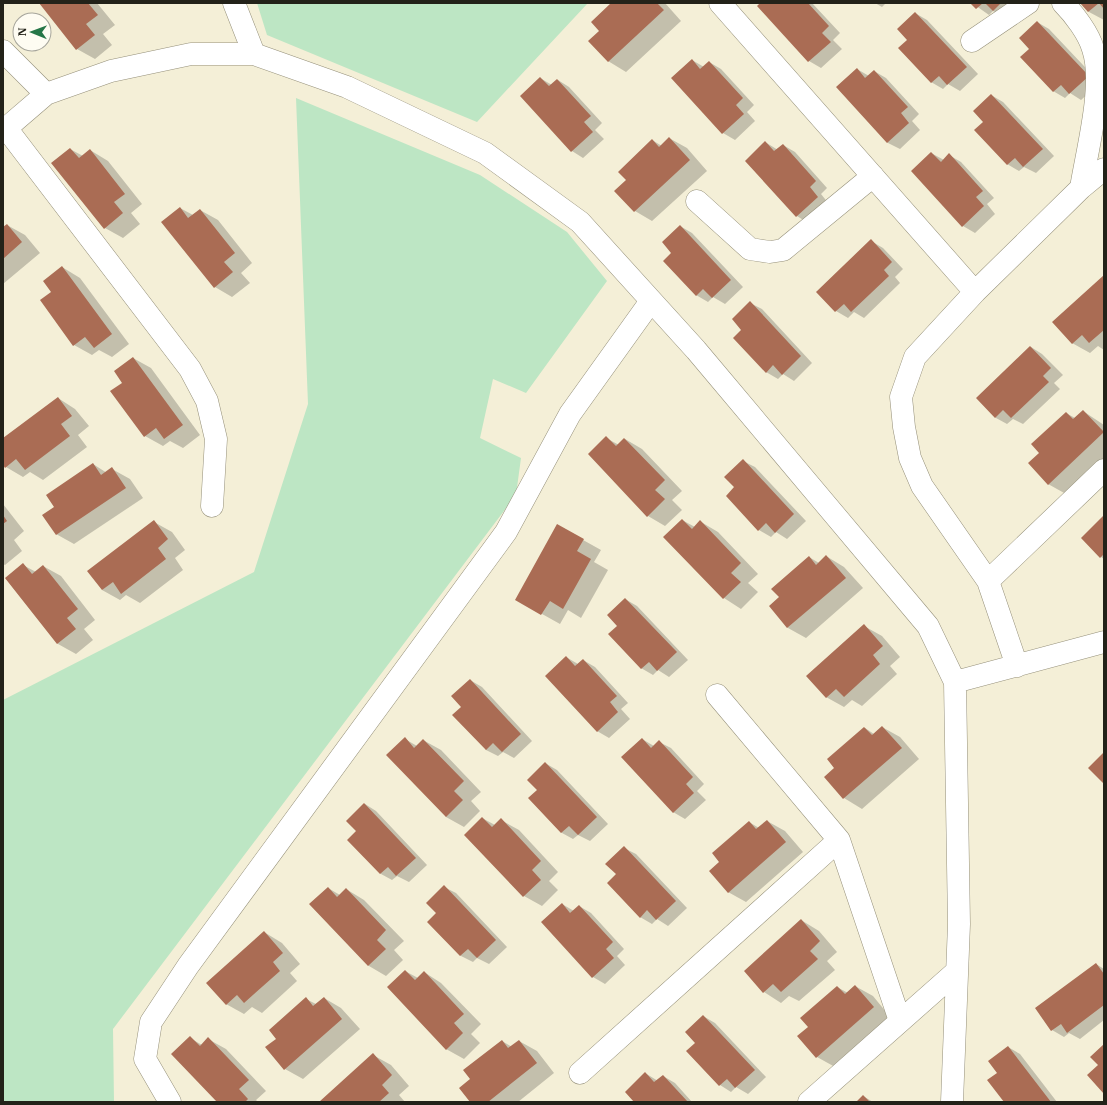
<svg xmlns="http://www.w3.org/2000/svg" width="1107" height="1105" font-family="'IBM Plex Serif',serif">
	<style>
		.green { fill: #bde6c4 }
		.shadow { fill: #0003 }
		.building { fill: #aa6c54 }
		.lines { fill: none; stroke-linecap: round; stroke-linejoin: round }
		.street-casing { stroke: #95907a; stroke-width: 23 }
		.street { stroke: #fff; stroke-width: 22 }
	</style>
	<rect width="100%" height="100%" fill="#f4efd7"/>
	<path class="green" d="M257,3H588L477,122L267,35Z
		M296,98L480,175L567,232L607,281L526,393L493,379L480,438L521,458L516,495L113,1029L114,1102H3V700L254,572L308,404Z"/>
	<path class="shadow" d="M40,3H97L115,25L103,34L112,45L95,59L77,49Z
		M613,3H665L681,21L626,72L608,61L600,31Z
		M762,3H812L840,33L833,40L842,49L821,68L809,61L759,6Z
		M875,3H886L882,7Z
		M972,3H1020L1005,17L993,11L989,15Z
		M1081,3H1104V20L1089,12Z
		M915,13L927,20L978,74L960,91L948,84L943,89L931,82L908,40Z
		M1037,22L1049,29L1100,83L1081,100L1070,93L1065,98L1053,91L1030,49Z
		M692,60L704,67L709,62L721,69L754,105L747,112L755,121L735,140L723,133L672,78Z
		M857,69L869,76L874,71L886,78L919,114L912,121L920,130L900,149L888,143L837,87Z
		M540,78L552,85L558,80L569,87L602,123L595,130L604,139L583,158L572,151Z
		M991,95L1003,102L1054,156L1036,173L1024,167L1019,171L1007,164L984,122Z
		M669,138L687,148L707,171L652,221L635,211L627,180L652,140L662,146Z
		M765,142L778,150L783,145L795,152L827,188L821,194L829,204L808,223L797,216Z
		M70,149L83,156L90,150L108,161L142,204L131,213L140,224L123,238L105,228Z
		M931,153L944,160L949,155L961,162L994,198L987,204L995,214L975,233L963,226Z
		M180,208L193,215L200,210L218,220L252,263L241,273L250,283L232,297L215,287Z
		M7,225L25,235L40,253L3,284V228Z
		M680,226L692,233L743,287L725,304L713,297L708,302L696,295L673,253Z
		M871,241L883,248L903,269L895,277L900,283L864,318L854,312L848,318L836,311L818,292Z
		M62,267L80,278L129,344L112,357L99,350L92,355L74,345L52,292Z
		M1104,277V350L1098,346L1090,353L1072,343Z
		M750,303L762,309L812,363L794,381L783,374L778,379L766,372L743,330Z
		M1031,347L1042,354L1063,375L1054,383L1060,389L1023,424L1013,419L1007,424L996,418L977,398Z
		M133,358L151,368L200,435L183,448L170,441L163,446L145,436L123,383Z
		M58,398L75,409L89,426L78,435L87,447L43,480L30,472L23,477L6,467L3,463V440Z
		M1083,411L1104,425V459L1066,494L1048,484L1041,453L1066,413L1075,418Z
		M606,438L619,445L625,439L642,449L682,491L672,500L682,510L665,526L648,516Z
		M743,461L755,467L806,521L787,539L776,532L771,537L759,530L736,487Z
		M93,464L107,473L112,469L130,479L143,498L74,544L56,534L55,507Z
		M3,504L24,531L14,540L22,551L5,565L3,564Z
		M1104,517V559L1101,557Z
		M682,520L695,527L701,522L718,532L758,574L748,583L758,592L741,609L724,598Z
		M154,522L172,532L185,550L175,558L183,570L140,603L126,595L120,600L102,590Z
		M558,526L601,550L594,562L608,570L581,618L568,610L560,624L517,600Z
		M826,556L844,567L863,588L806,638L788,628L770,606L780,597L809,557L819,563Z
		M23,565L36,572L43,566L61,576L95,620L84,629L93,640L76,654L58,644L6,579Z
		M625,599L637,606L688,660L669,677L658,670L653,675L641,668L618,626Z
		M864,626L882,636L900,657L890,666L897,674L862,706L852,700L844,707L826,697Z
		M566,657L578,664L583,660L595,667L628,703L621,709L630,719L609,738L597,731Z
		M470,680L482,687L532,741L514,758L503,752L498,756L486,750L463,707Z
		M882,727L900,737L919,759L862,809L844,798L826,777L836,768L865,728L874,734Z
		M405,739L417,746L423,740L441,750L481,792L471,801L480,811L464,827L446,817Z
		M642,739L654,746L659,742L671,748L704,784L697,791L706,800L685,819L673,812Z
		M545,763L557,770L608,824L590,841L578,835L573,839L562,833L529,798L538,790Z
		M365,804L376,811L427,865L409,882L397,876L392,880L381,874L349,840L357,831Z
		M482,818L495,825L501,820L519,830L558,872L549,881L558,890L542,906L524,896L465,835Z
		M767,821L785,831L803,852L746,902L728,892L721,862L749,822L759,828Z
		M624,848L636,854L687,908L668,926L657,919L652,924L640,917Z
		M444,887L456,893L507,947L489,964L477,958L473,962L461,956L428,922L437,913Z
		M328,888L340,895L346,889L364,900L404,941L394,950L403,960L386,976L369,966L310,904Z
		M562,904L574,911L579,906L591,913L624,949L617,956L625,965L605,984L593,977L542,922Z
		M801,920L819,931L837,952L827,961L835,970L799,1001L789,996L781,1003L764,992Z
		M264,932L282,943L300,964L290,973L297,981L262,1013L252,1007L244,1014L226,1004Z
		M1096,964L1104,969V1020L1080,1039L1069,1033L1064,1037L1052,1030Z
		M405,971L418,978L424,972L441,983L481,1024L471,1034L480,1043L464,1059L446,1049Z
		M855,986L873,996L891,1018L835,1067L817,1057L809,1027L837,987L848,993Z
		M324,998L341,1008L360,1029L303,1079L285,1069L277,1039L306,999L316,1004Z
		M703,1016L715,1023L766,1077L748,1094L736,1087L731,1092L720,1085L696,1043Z
		M190,1038L202,1045L208,1039L226,1049L266,1091L256,1100L258,1102H218Z
		M502,1041L512,1047L519,1041L537,1051L554,1073L518,1102H471V1080Z
		M1008,1047L1020,1054L1057,1102H1005Z
		M373,1055L391,1065L409,1086L399,1095L405,1102H320Z
		M645,1073L658,1081L663,1076L675,1083L692,1102H635Z
		M863,1096L873,1102H857Z"/>
	<path class="building" d="M39,3H88L98,15L86,24L95,35L76,50Z
		M611,3H657L664,10L608,62L588,41L599,31L591,22Z
		M760,3H808L829,26L822,33L831,42L808,62L757,6Z
		M970,3H983L976,9Z
		M985,3H1001L993,11Z
		M1080,3H1104V9L1099,3L1088,12Z
		M915,12L967,67L947,85L939,76L931,83L898,48L907,40L897,29Z
		M1037,21L1089,76L1069,94L1061,85L1053,92L1020,57L1029,49L1019,38Z
		M692,59L700,69L709,61L743,98L736,105L744,114L722,134L671,78Z
		M857,68L865,78L874,70L908,107L901,113L909,123L887,143L836,87Z
		M540,77L549,86L557,79L591,116L584,122L593,132L571,152L520,96Z
		M991,94L1043,149L1023,167L1015,158L1007,165L974,130L983,122L973,111Z
		M669,137L690,160L634,212L614,191L626,180L618,172L652,139L659,147Z
		M765,141L774,151L783,144L816,181L810,187L818,197L796,217L745,161Z
		M70,148L79,158L90,149L125,194L114,202L123,213L104,229L51,163Z
		M931,152L941,162L949,153L983,191L976,197L984,206L962,227L911,171Z
		M180,207L188,218L200,209L235,253L224,262L233,272L214,288L161,222Z
		M7,224L22,242L3,259V227Z
		M680,225L731,280L712,298L703,289L696,296L663,261L671,253L662,242Z
		M871,239L892,262L884,270L889,276L851,312L844,304L835,312L816,292Z
		M62,266L112,334L94,348L85,337L73,346L40,300L51,292L43,281Z
		M1104,275V330L1089,343L1082,335L1072,344L1052,322Z
		M750,301L801,356L782,375L773,365L766,373L733,338L741,330L732,319Z
		M1030,346L1051,368L1043,376L1049,382L1011,418L1003,410L995,418L976,398Z
		M133,357L183,425L164,439L156,428L144,437L110,391L122,383L114,371Z
		M58,397L72,416L61,424L70,436L25,470L16,459L5,468L3,465V438Z
		M1083,410L1104,432L1048,485L1028,463L1039,453L1031,444L1066,412L1073,419Z
		M606,436L616,446L624,438L665,480L655,490L665,499L647,517L588,454Z
		M743,459L794,514L775,533L766,523L758,531L726,496L734,487L724,477Z
		M93,463L101,475L112,467L126,488L56,535L42,515L54,507L46,495Z
		M3,515L7,521L3,524Z
		M1104,515V554L1100,558L1081,538Z
		M682,519L692,529L700,520L741,563L731,573L741,582L723,599L663,537Z
		M154,520L168,539L158,548L166,559L121,594L113,582L102,590L87,571Z
		M557,524L584,539L577,551L591,559L563,609L550,601L541,615L515,600Z
		M826,555L846,578L787,628L769,606L779,597L771,589L809,556L816,565Z
		M23,563L32,574L43,565L78,609L67,618L76,629L57,644L5,578Z
		M625,598L677,652L657,671L649,662L641,669L608,634L617,626L607,615Z
		M864,624L883,646L873,655L880,664L844,697L836,689L826,698L806,676Z
		M566,656L575,666L583,659L617,696L610,702L618,712L597,732L545,676Z
		M470,679L521,734L502,752L493,743L486,750L452,715L461,707L451,696Z
		M882,726L902,748L843,799L824,777L834,768L827,759L864,727L872,735Z
		M405,737L414,748L423,739L464,781L454,791L463,800L446,817L386,755Z
		M642,738L651,748L659,740L693,777L686,784L694,793L673,813L621,757Z
		M1104,752V784L1088,768Z
		M545,762L597,817L578,835L569,826L561,833L528,798L537,790L527,780Z
		M364,803L416,858L396,876L388,867L380,874L347,840L356,831L346,821Z
		M482,817L492,827L501,818L541,861L532,870L541,880L523,897L464,835Z
		M767,820L786,842L728,893L709,871L719,862L712,853L749,821L756,829Z
		M624,846L676,901L656,920L647,910L640,918L607,883L616,874L605,864Z
		M444,885L496,940L477,958L468,949L460,956L427,922L436,913L426,903Z
		M328,887L337,897L346,888L386,930L377,940L386,949L368,966L309,904Z
		M562,903L570,913L579,905L613,942L606,949L614,958L592,978L541,922Z
		M801,919L820,941L810,951L818,959L781,992L773,984L763,993L744,971Z
		M264,931L283,953L273,962L280,971L244,1003L237,995L226,1005L206,983Z
		M1096,963L1104,974V1005L1067,1033L1061,1024L1051,1031L1035,1008Z
		M405,970L415,980L424,971L464,1014L454,1023L463,1033L446,1050L387,987Z
		M855,985L874,1007L816,1058L797,1036L808,1027L800,1018L837,986L845,994Z
		M306,997L313,1006L324,997L342,1019L284,1070L265,1047L276,1039L269,1030Z
		M703,1015L755,1070L735,1088L727,1079L719,1086L686,1051L695,1043L685,1032Z
		M190,1036L200,1046L208,1037L249,1080L239,1089L248,1099L245,1102H217L171,1054Z
		M502,1040L508,1048L519,1040L537,1063L488,1102H470L459,1088L470,1079L463,1070Z
		M1104,1044V1094L1087,1075L1098,1065L1090,1057Z
		M1008,1046L1051,1102H1004L987,1080L997,1073L988,1061Z
		M373,1053L392,1075L382,1085L389,1093L379,1102H319Z
		M645,1072L654,1082L663,1075L688,1102H634L625,1092Z
		M863,1095L870,1102H856Z"/>
	<g class="lines">
		<defs>
			<path id="street" d="M234,3L254,54
				M720,3L975,292
				M1063,3C1074,14 1089,34 1093,49C1105,84 1087,150 1081,188
				M972,41L1028,3
				M3,51L46,94
				M6,128L190,369L207,401L216,439L212,506
				M3,131L46,94L111,71L191,54H254L347,87L485,153L580,222L696,350L928,626L955,682L959,924L952,1102
				M697,201L750,249L770,252L783,250L873,176
				M988,581L1104,470
				M1017,666L988,581L922,486L910,458L904,427L901,397L915,357L975,292L1081,188L1104,169
				M955,682L1104,642
				M717,695L839,840L900,1021
				M580,1073L839,840
				M170,1102L145,1059L151,1022L188,966L506,532L570,414L651,301
				M809,1102L957,971"/>
		</defs>
		<use href="#street" class="street-casing"/>
		<use href="#street" class="street"/>
	</g>
	<rect width="1107" height="1105" fill="none" stroke="#232219" stroke-width="8"/>
	<g transform="translate(32 32) rotate(271)"><circle r="19" fill="#fefcf2" stroke="#a6a59b"/>
	<path d="M0-3L7 15L0 10L-7 15Z" fill="#257647"/>
	<text y="-6" font-size="11" font-weight="bold" text-anchor="middle" fill="#232219">N</text>
	</g>
</svg>
